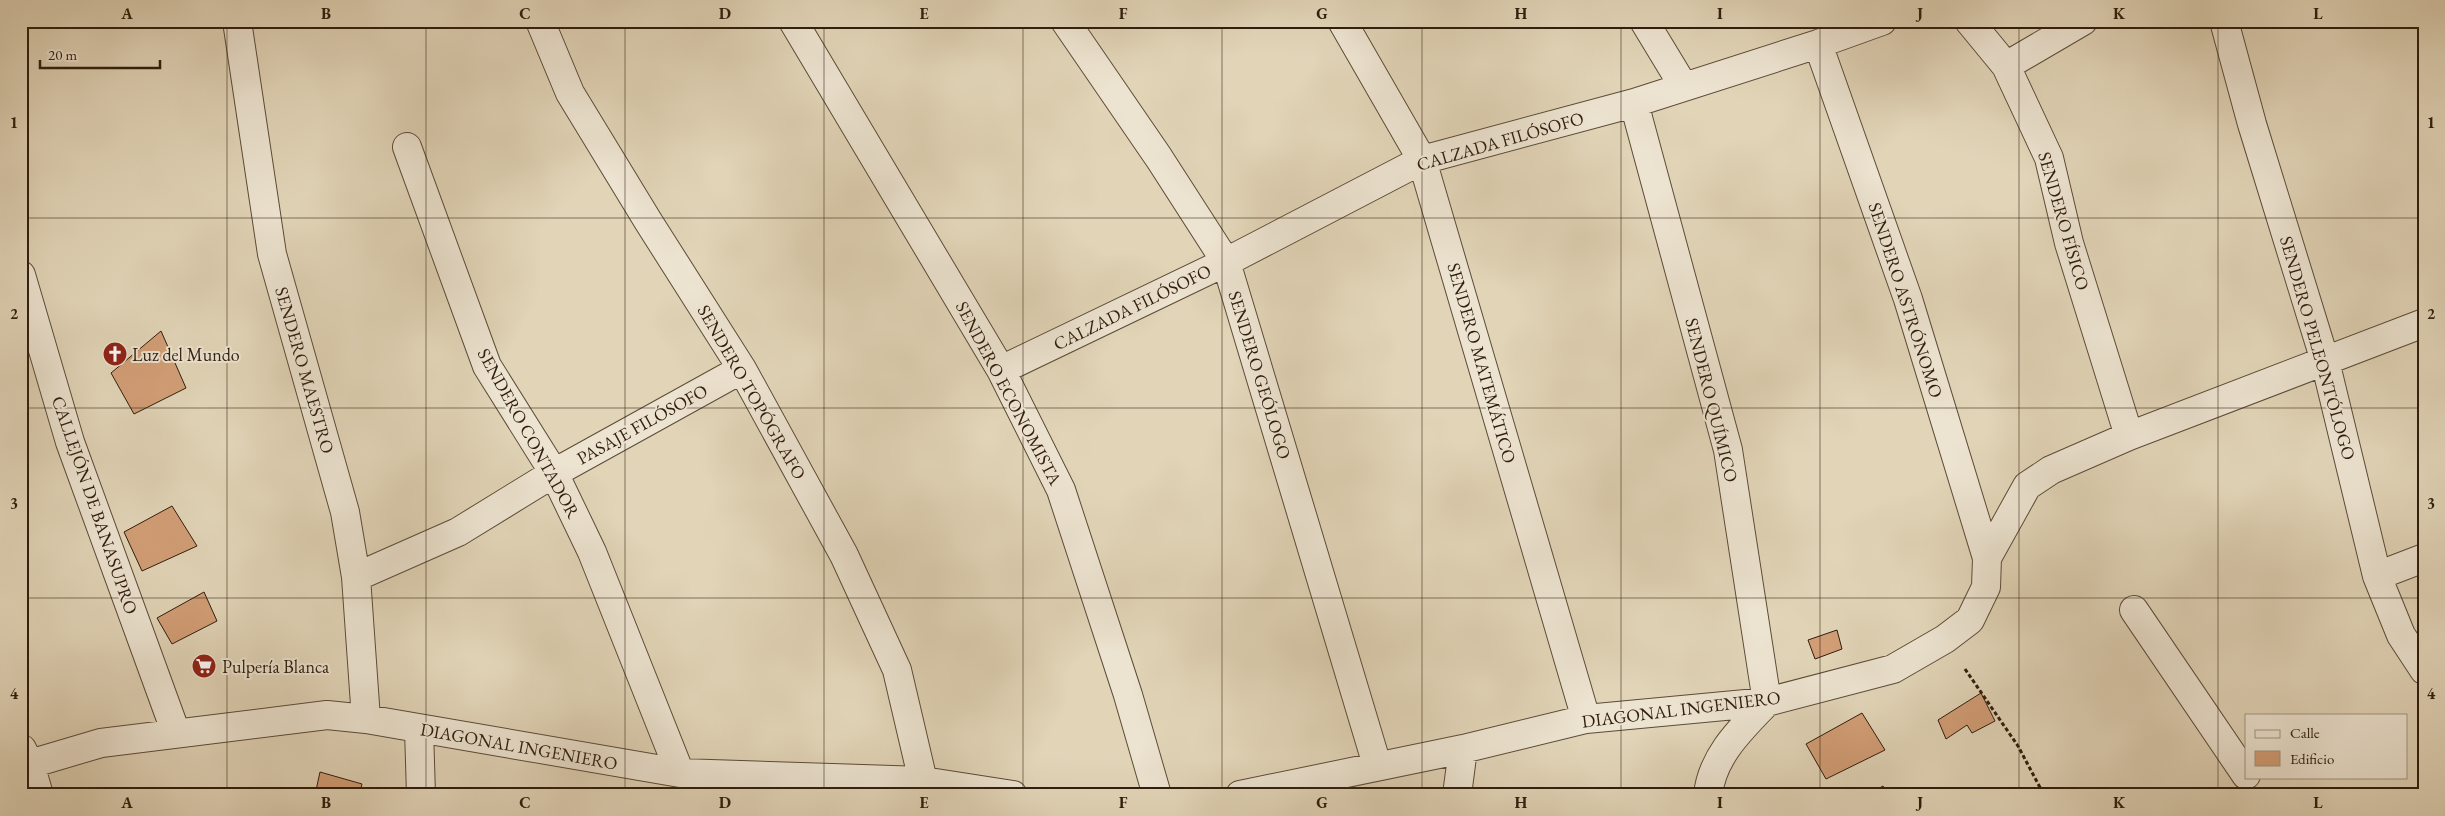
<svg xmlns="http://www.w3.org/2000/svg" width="2445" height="816" font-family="'EB Garamond',serif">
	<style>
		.building { fill: #d29e76; stroke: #301d0e }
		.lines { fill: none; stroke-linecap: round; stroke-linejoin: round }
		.minor-casing { stroke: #5c4b38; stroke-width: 30 }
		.path { stroke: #301d0e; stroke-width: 3; stroke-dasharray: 4 2.5; stroke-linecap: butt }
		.minor { stroke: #ece3d0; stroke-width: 28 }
		.grid { fill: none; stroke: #301d0e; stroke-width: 1; stroke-opacity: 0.55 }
		.labels { text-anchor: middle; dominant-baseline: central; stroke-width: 4; stroke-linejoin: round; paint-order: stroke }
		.street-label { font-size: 18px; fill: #301d0e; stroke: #ece3d0 }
		.poi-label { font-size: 18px; fill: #301d0e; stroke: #ece3d0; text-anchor: start }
		.neatline { fill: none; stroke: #301d0e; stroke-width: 2 }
		.grid-label { font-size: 16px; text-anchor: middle; font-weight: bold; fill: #301d0e }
	</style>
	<rect width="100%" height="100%" fill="#e1d4b7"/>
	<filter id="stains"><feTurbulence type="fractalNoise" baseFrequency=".004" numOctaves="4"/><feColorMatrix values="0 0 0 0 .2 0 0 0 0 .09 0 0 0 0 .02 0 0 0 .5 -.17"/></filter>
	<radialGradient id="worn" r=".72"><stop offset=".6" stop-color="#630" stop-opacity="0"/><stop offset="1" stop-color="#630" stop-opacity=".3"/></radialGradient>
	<path class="building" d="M161,331L186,388L134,414L111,373Z
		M172,506L197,546L142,571L124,532Z
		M204,592L217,621L172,644L157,618Z
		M1837,630L1842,649L1815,659L1808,640Z
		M1981,693L1995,721L1972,733L1967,725L1946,739L1938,720Z
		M1862,713L1885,750L1826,779L1806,744Z
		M320,772L362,784L359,795H315Z
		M1883,786L1889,795H1867Z"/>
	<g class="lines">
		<defs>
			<path id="minor" d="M237,21L272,254L345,512L356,577L366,719
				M540,21L570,93L648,221L742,369L844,555L897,670L923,781L922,795
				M793,21L1001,370L1061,490L1128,695L1157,795
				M1065,21L1159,158L1226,262L1377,765
				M1342,21L1422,160L1586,719
				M1644,21L1684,87
				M1969,21L2006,66L2049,158L2069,243L2129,436
				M2224,21L2252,124L2325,361L2377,576L2401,635L2424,670
				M1818,44L1908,299L1987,558
				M2006,66L2083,21
				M1634,103L1728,450L1767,702C1741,729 1712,756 1708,795
				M407,147L487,366L554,473L592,552L680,773
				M21,275L70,442L176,733
				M1001,370L1226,262L1422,160L1634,103L1818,44L1882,21
				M2377,576L2424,558
				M356,577L458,532L554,473L742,369
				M2134,610L2246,775
				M419,729L421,795
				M22,749L30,764L39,795
				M30,764L101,743L327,715L366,719L680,773L923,781L1013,795
				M1240,795L1463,749L1586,719L1767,702L1893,669L1945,639L1970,620L1986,587L1987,558L2027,486L2051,470L2129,436L2424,323
				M1457,795L1463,749"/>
		</defs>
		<use href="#minor" class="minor-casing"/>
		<path class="path" d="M1965,669L2018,746L2044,795"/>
		<use href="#minor" class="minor"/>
	</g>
	<path class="grid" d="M227,21V795M426,21V795M625,21V795M824,21V795M1023,21V795M1222,21V795M1422,21V795M1621,21V795M1820,21V795M2019,21V795M2218,21V795M21,218H2424M21,408H2424M21,598H2424"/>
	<defs>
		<symbol id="church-disc" viewBox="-11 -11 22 22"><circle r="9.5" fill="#8f2418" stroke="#ece3d0"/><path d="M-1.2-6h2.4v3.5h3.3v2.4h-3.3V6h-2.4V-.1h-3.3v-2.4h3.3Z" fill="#fff"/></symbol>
		<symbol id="supermarket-disc" viewBox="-11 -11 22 22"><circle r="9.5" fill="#8f2418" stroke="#ece3d0"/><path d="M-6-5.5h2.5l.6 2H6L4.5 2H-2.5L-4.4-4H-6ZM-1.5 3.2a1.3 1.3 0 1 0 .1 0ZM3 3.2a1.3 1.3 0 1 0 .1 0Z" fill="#fff"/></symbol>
	</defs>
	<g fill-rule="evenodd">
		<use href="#church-disc" x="101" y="340" width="28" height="28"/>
		<use href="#supermarket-disc" x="190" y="652" width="28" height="28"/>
	</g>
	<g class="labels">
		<g class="street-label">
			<text transform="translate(1500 141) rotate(-16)">CALZADA FILÓSOFO</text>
			<text transform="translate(2064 221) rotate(74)">SENDERO FÍSICO</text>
			<text transform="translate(1906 300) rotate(72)">SENDERO ASTRÓNOMO</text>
			<text transform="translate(1132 307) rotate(-26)">CALZADA FILÓSOFO</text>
			<text transform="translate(2318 348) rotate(74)">SENDERO PELEONTÓLOGO</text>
			<text transform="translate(1482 363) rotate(74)">SENDERO MATEMÁTICO</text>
			<text transform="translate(305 370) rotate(74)">SENDERO MAESTRO</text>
			<text transform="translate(1260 375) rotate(73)">SENDERO GEÓLOGO</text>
			<text transform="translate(752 392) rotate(60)">SENDERO TOPÓGRAFO</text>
			<text transform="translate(1009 393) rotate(62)">SENDERO ECONOMISTA</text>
			<text transform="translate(1712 400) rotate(76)">SENDERO QUÍMICO</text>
			<text transform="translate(642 424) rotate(-29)">PASAJE FILÓSOFO</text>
			<text transform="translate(529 433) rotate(61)">SENDERO CONTADOR</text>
			<text transform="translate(95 505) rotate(71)">CALLEJÓN DE BANASUPRO</text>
			<text transform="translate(1681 709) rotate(-7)">DIAGONAL INGENIERO</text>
			<text transform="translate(519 746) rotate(10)">DIAGONAL INGENIERO</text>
		</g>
		<g class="poi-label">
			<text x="132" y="354">Luz del Mundo</text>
			<text x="222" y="666">Pulpería Blanca</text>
		</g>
	</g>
	<rect width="2445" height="816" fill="none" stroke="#e1d4b7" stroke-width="55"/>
	<rect x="2245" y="714" width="162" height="65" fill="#ece3d0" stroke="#a19482"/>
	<rect x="2255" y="730" width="25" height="8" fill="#ece3d0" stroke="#a19482"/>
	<text x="2290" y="738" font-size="15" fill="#301d0e">Calle</text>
	<rect x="2255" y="751" width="25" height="15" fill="#d29e76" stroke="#a19482"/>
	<text x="2290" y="764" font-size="15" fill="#301d0e">Edificio</text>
	<path d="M40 60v8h120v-8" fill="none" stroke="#301d0e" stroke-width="2.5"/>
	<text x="48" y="60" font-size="15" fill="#301d0e" stroke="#ece3d0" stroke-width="4" paint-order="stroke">20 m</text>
	<rect x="28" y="28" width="2390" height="760" class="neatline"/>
	<g class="grid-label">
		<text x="127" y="19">A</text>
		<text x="326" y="19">B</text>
		<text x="525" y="19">C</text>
		<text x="725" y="19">D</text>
		<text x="924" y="19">E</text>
		<text x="1123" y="19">F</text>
		<text x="1322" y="19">G</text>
		<text x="1521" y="19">H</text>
		<text x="1720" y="19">I</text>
		<text x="1920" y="19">J</text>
		<text x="2119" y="19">K</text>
		<text x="2318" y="19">L</text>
		<text x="14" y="128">1</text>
		<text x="2431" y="128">1</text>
		<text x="14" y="319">2</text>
		<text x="2431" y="319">2</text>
		<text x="14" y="509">3</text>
		<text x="2431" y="509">3</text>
		<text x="14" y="699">4</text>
		<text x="2431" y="699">4</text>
		<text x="127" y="808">A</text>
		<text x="326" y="808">B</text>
		<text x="525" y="808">C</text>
		<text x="725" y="808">D</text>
		<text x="924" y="808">E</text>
		<text x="1123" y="808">F</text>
		<text x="1322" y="808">G</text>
		<text x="1521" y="808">H</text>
		<text x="1720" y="808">I</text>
		<text x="1920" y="808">J</text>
		<text x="2119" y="808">K</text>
		<text x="2318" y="808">L</text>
	</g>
	<rect width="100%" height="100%" filter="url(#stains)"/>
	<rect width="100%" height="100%" fill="url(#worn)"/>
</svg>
